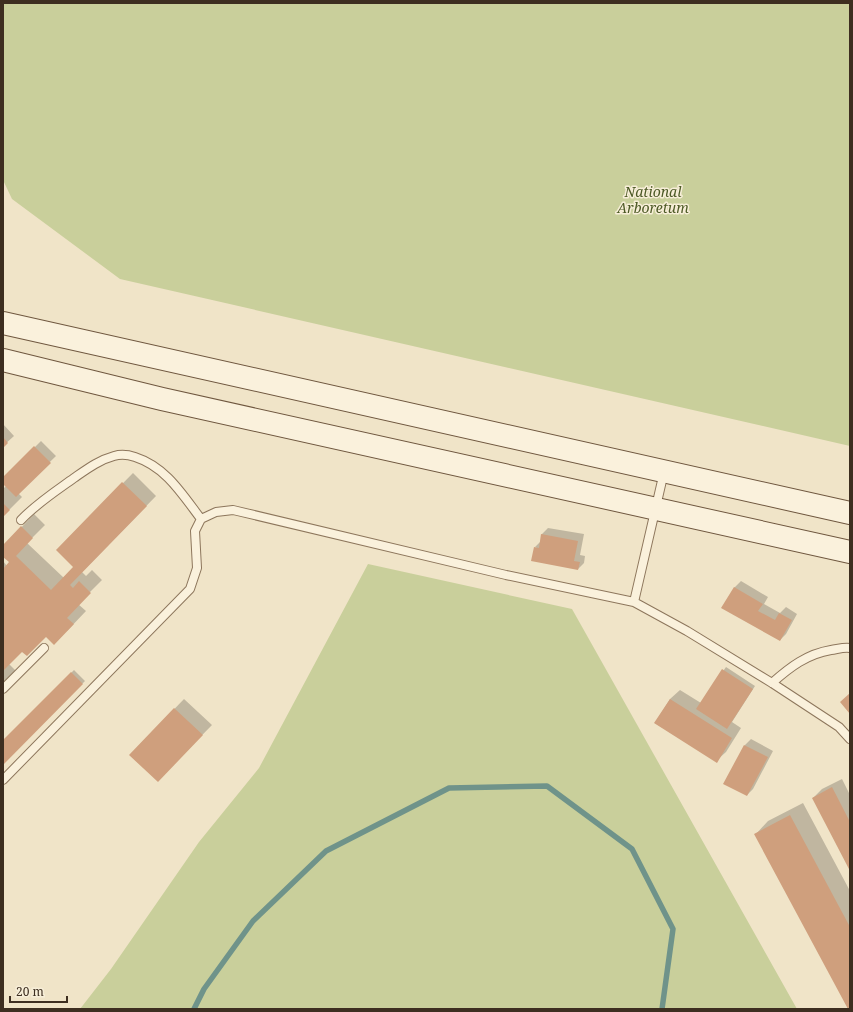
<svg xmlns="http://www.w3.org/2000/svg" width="853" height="1012" font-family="'Noto Serif',serif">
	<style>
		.green { fill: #c9cf9b }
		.shadow { fill: #0003 }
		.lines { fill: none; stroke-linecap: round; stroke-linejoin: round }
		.stream { stroke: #6f938a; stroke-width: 5.5 }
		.building { fill: #cf9f7d }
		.service-casing { stroke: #8d765c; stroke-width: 10 }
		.secondary-casing { stroke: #6f573f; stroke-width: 24 }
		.service { stroke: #faf1dc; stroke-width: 8 }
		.secondary { stroke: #faf1dc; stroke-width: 22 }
		.labels { text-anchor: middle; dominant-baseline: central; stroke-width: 3; stroke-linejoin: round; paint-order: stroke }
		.park-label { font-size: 14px; font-style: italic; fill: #4d5a26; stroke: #f7eed8 }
	</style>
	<rect width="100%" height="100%" fill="#f0e4c8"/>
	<path class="green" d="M3,3H850V446L120,279L12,199L3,180Z
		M368,564L572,609L797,1009H80L111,969L199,842L259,768Z"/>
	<path class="shadow" d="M3,424L14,436L3,446Z
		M41,441L56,456L18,493L22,497L3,516V489L6,486L3,483V479Z
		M133,473L156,496L82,572L86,576L92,570L102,580L78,604L86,611L67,631L46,636L22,651L9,664L17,672L3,687V561L7,566L10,562L3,555V547L34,514L45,525L27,543L64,578L75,567L57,550Z
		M548,528L584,534L580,555L585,556L584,563L578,569L535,547L541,541L542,534Z
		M741,581L768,597L764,604L780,613L786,607L797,614L786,634L780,640L734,588Z
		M726,667L755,686L732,722L741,728L726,752L716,761L655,723L670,699L680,690L701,703Z
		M74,670L85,681L3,763V742Z
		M184,699L212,725L167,771L130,755Z
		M751,739L773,751L753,789L747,795L745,745Z
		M842,779L850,795V869L813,798L822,789Z
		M803,803L850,891V1009L756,834L768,821Z"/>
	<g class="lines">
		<path class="stream" d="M194,1009L204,989L253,921L326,851L449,788L547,786L632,849L673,929L662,1009"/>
	</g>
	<path class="building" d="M3,437L8,443L3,448Z
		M34,446L51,463L16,497L3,484V477Z
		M122,482L147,506L70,585L73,588L79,581L91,593L67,618L74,624L54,645L46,637L27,656L22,652L3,671V569L9,562L3,557V545L21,526L33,538L16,556L51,590L73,567L56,550Z
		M3,503L10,510L3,517Z
		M541,534L578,541L574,561L580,562L578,570L531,561L534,547L539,548Z
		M734,587L763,604L758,611L775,620L779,613L792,620L780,641L721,608Z
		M722,669L753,689L727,729L696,709Z
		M71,672L83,684L3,765V740Z
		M850,693V714L840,702Z
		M670,699L732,738L717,763L654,723Z
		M174,708L203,735L158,782L129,755Z
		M744,745L768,757L747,796L723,784Z
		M832,787L850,822V871L812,798Z
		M790,815L850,927V1009H848L754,834Z"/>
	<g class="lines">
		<defs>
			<path id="service" d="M21,520C37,503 56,491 74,478C87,469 99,460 114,456C121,454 129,455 135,457C166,467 182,494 201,519
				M634,602L664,472
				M772,683C790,667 807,654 831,650C838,649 844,647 850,648
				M3,689L44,648
				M3,780L190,589L197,568L195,531L201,519L216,512L233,510L506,575L634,602L687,631L772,683L839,727L850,739"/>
			<path id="secondary" d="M3,323L850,513
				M3,360L162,399L850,552"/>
		</defs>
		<use href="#service" class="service-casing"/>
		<use href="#secondary" class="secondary-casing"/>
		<use href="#service" class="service"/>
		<use href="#secondary" class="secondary"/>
	</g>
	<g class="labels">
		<g class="park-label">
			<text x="653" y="191">National<tspan x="653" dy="16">Arboretum</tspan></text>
		</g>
	</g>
	<rect width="853" height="1012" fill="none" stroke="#3d2e20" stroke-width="8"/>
	<path d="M10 996v6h57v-6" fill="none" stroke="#3d2e20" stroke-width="2"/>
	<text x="16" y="996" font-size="12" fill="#3d2e20" stroke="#f7eed8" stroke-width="3" paint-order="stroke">20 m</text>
</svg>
